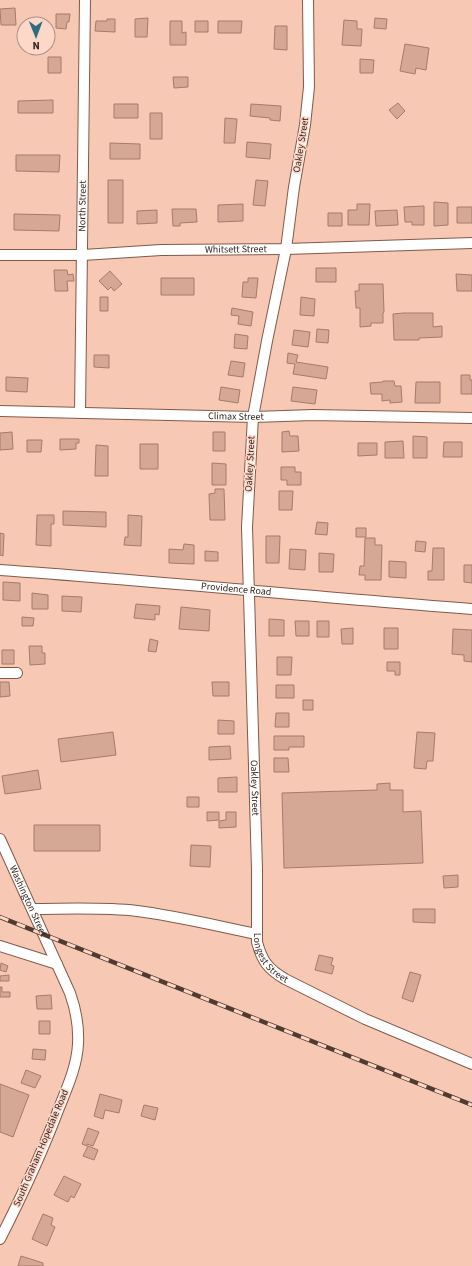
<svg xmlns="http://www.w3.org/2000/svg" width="472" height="1266" font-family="'Source Sans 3',sans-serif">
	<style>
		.building { fill: #d5a895; stroke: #a67b6a }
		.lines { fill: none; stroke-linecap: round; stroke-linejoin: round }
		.minor-casing { stroke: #825948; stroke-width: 12 }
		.minor { stroke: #fff; stroke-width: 10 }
		.rail-casing { stroke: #4f3b31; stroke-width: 4.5 }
		.rail { stroke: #fdd7c7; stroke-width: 3; stroke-dasharray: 9; stroke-linecap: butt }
		.labels { text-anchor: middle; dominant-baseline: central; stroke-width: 3; stroke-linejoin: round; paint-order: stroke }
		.street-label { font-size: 10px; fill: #37261e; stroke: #fdd7c7 }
	</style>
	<rect width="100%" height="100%" fill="#f7c8b4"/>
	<path class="building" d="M15,8L16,25H1L0,9Z
		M56,14H70L69,22H67L66,29L56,28Z
		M148,18L147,37H135V19Z
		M375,18L387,19L386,29L374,28Z
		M107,19H115V32L95,31L96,21H107Z
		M344,20L357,21V29H362L361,46L342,45Z
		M170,21H182V33L186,32V45H170Z
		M195,21H208V32H195Z
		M218,21H242L241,33H218Z
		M275,26H287V50L274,49Z
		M405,44L429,48L426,70L416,68L415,74L400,71Z
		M48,57H61V73H48Z
		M360,59L374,60L373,73H360Z
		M173,77H188V87L174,88Z
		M53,100V113H18V101Z
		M398,103L405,111L397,119L389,110Z
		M114,104H138V118H114Z
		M251,104L281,106L280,121L270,120V118L250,116Z
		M150,113H162V139H150Z
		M225,118L237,119L235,143H224Z
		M247,142L271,144L270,159L246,157Z
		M110,143L140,144V159H110Z
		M16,155H60L59,172L16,171Z
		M108,180H123V223H108Z
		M256,180L268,181L265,206L253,205Z
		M434,202L448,203V225L434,226Z
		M243,204V221L218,222V205Z
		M357,204H370L369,225H348V210H357Z
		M424,206V225H412V222H405L404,207Z
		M457,207H472V223H457Z
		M172,209H196L197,222L180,223V226H173Z
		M157,210V223L137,224V211Z
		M397,210L398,225L376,226L375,211Z
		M328,213H342V226H328Z
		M14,214L60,215L59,231L14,230Z
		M316,268H336V282H316Z
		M54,270H67L68,275L73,274L74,281H67L68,291H55Z
		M110,271L122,284L114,291L111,287L108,290L99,281Z
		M456,274L472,275V291H457Z
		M161,278H194V295H161Z
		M248,278H258L256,298L242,297L243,282H248Z
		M359,284H383L384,312L383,313V323H371V326L360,327V308H356L355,291H359Z
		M100,297H108V311H100Z
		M301,297L315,299L314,316L300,315Z
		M232,308L253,312L251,326L238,324L239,316L231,315Z
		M404,313H433V327L442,326V337L419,338V340H394L393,314Z
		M317,329L329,330L328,343L316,342Z
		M294,330L310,332L308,347L292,345Z
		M235,334L248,336L247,349L234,348Z
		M288,353L298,355L296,362L328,367L326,379L293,374L295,364L287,363Z
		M94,355H109V368L94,367Z
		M231,361L245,363L243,377L228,375Z
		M461,375H470V380H472V394H461Z
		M6,377L28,378L27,392L6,391Z
		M383,381H394L395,386H401L402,402L390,403V400L382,401V394H371L370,383L383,382Z
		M416,382H440V403H415Z
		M221,387L240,390L238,403L219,400Z
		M293,387L317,390L315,404L291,401Z
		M289,431L290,436H298L299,451L282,452V432Z
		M12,432L13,449L0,450V433Z
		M213,432H225V451H213Z
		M413,436L427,437V458H413Z
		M60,439H79V443H76V449L60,450Z
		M27,440H42L41,452H27Z
		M403,441L404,458H385V442Z
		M444,442H462V457H443Z
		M358,443H377V455L358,456Z
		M140,444H158V469H140Z
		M96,445L108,446V476H95Z
		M212,463L226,464V485H212Z
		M281,467H295V472H301V485H287V480H281Z
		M215,489H224L225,520H210L209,494L215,493Z
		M279,491H293L292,510H279Z
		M63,511L106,512V527L63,525Z
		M37,515H54V524H51V546L36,545Z
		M128,515L142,516L141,546L124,545L125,537H128Z
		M317,522L328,523L327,535L315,534Z
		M356,528H366V537H356Z
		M0,533L4,534L3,556L0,555Z
		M266,536H280L279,563H266Z
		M365,538H375V545H382L381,580H365V575H359L360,566H364Z
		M416,541L426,542L425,552L415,551Z
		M184,544L194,545V564L169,563V549L183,550Z
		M433,548H444V580H428V571H432Z
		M290,549L306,550L305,570L289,569Z
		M205,551L218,552V561H205Z
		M319,553L334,554L333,572H319Z
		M389,561L406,562V578L389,577Z
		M464,565H472V583L464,582Z
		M3,582L20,583V601L3,600Z
		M32,593L48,595V609H32Z
		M62,596L82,597L81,612L62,611Z
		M136,604L160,606L159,615L155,614V620L134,618Z
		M181,607L210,610L209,631L179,629Z
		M22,617L34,618L33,626H22Z
		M269,619L284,620V636H269Z
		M295,621H309V636H296Z
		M317,621H329V637H317Z
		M353,628V644H342L341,629Z
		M384,628H398V649H384Z
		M453,629L472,630V662L464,661V655L452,654Z
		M150,639L158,641L156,652L148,651Z
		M29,646H42V653H45V664L30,665Z
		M2,650H14V664H2Z
		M277,657H292L291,675H277Z
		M387,662H400V675H395V671H387Z
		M0,682H9L10,696L0,697Z
		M212,682H229V696H213Z
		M276,685H294V698H276Z
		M303,700H313V710H303Z
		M276,713H289V727H275Z
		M218,720L234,721V734H218Z
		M113,732L116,755L61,762L58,739Z
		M417,732L435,733L433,761H427L426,769L414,768Z
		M274,736H304V747H289V750H274Z
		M230,746L231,759L209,760V747Z
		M274,758H288L289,772H274Z
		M38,770L41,789L5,794L2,776Z
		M237,777V792H218V778Z
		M390,783V790H403V812L421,811L423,863L284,868L282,793L377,790V784Z
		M187,797H199V807H187Z
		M207,812H219V820L207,821Z
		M226,812H236V827L219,828V821L226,820Z
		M34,825H100V851H34Z
		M191,845L211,846L210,867L190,866Z
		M458,875V887L444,888L443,876Z
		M413,909H435V923L413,922Z
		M319,955L333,958L331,965L334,966L332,974L315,970Z
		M1,963L8,966L6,972L0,970Z
		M410,972L421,975L413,1002L402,998Z
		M9,975V981H0V976Z
		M0,987H2V992H10V997H0Z
		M51,995L52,1009H37L36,996Z
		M39,1021H50V1034H39Z
		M33,1049L46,1050L45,1060L32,1059Z
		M26,1070L41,1076L35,1088L21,1083Z
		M0,1084L29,1095L13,1137L0,1132Z
		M100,1094L122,1100L119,1113L105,1110L103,1119L94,1116Z
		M144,1105L158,1108L155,1120L141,1116Z
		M88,1128L99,1132L93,1146L87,1144V1146L82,1144Z
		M88,1146L98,1150L94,1160L83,1156Z
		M64,1176L81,1184L74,1198L71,1196L68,1202L54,1195Z
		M43,1214L53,1218L51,1225L55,1227L47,1246L32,1239Z
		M21,1256L43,1263V1266H18Z"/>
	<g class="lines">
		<defs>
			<g id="minor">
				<path id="s1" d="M308,0L309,87L305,125L294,187L286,249L267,341L253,417L247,527L257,869V942C262,961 268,969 285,979L365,1019L472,1064"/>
				<path id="s2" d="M0,255H83L161,250L286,249L472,243"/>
				<path id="s3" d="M0,411L253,417L313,415L472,418"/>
				<path id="s4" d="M80,413L85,0"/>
				<path id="s5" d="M0,570C157,581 315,597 472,609"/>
				<path d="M0,673H17"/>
				<path id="s6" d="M0,839L70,993C76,1010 79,1026 78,1044C77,1066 67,1088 59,1108C42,1153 22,1196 0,1239"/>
				<path d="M32,909C67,909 102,907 137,911C177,916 217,926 257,934"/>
				<path d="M0,946L57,964"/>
			</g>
		</defs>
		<use href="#minor" class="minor-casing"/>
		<use href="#minor" class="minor"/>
		<defs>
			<path id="rail" d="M0,917L472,1105"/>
		</defs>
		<use href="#rail" class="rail-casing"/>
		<use href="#rail" class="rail"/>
	</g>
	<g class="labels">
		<g class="street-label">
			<text transform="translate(301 145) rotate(-81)">Oakley Street</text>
			<text stroke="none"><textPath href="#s4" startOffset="207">North Street</textPath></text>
			<text stroke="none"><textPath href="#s2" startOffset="236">Whitsett Street</textPath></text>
			<text stroke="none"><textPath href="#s3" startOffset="236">Climax Street</textPath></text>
			<text transform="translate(250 464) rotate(-87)">Oakley Street</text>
			<text stroke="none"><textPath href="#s5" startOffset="237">Providence Road</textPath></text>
			<text stroke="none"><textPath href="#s1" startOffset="793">Oakley Street</textPath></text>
			<text stroke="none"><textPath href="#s6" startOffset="68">Washington Street</textPath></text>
			<text stroke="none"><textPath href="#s1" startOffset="968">Longest Street</textPath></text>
			<text transform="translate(41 1148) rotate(-67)">South Graham Hopedale Road</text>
		</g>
	</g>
	<g transform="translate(36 36) rotate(179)"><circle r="19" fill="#fdd7c7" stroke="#ae9083"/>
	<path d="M0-3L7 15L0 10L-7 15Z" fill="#2d6c81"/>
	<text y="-6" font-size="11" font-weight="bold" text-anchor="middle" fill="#37261e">N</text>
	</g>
</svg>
